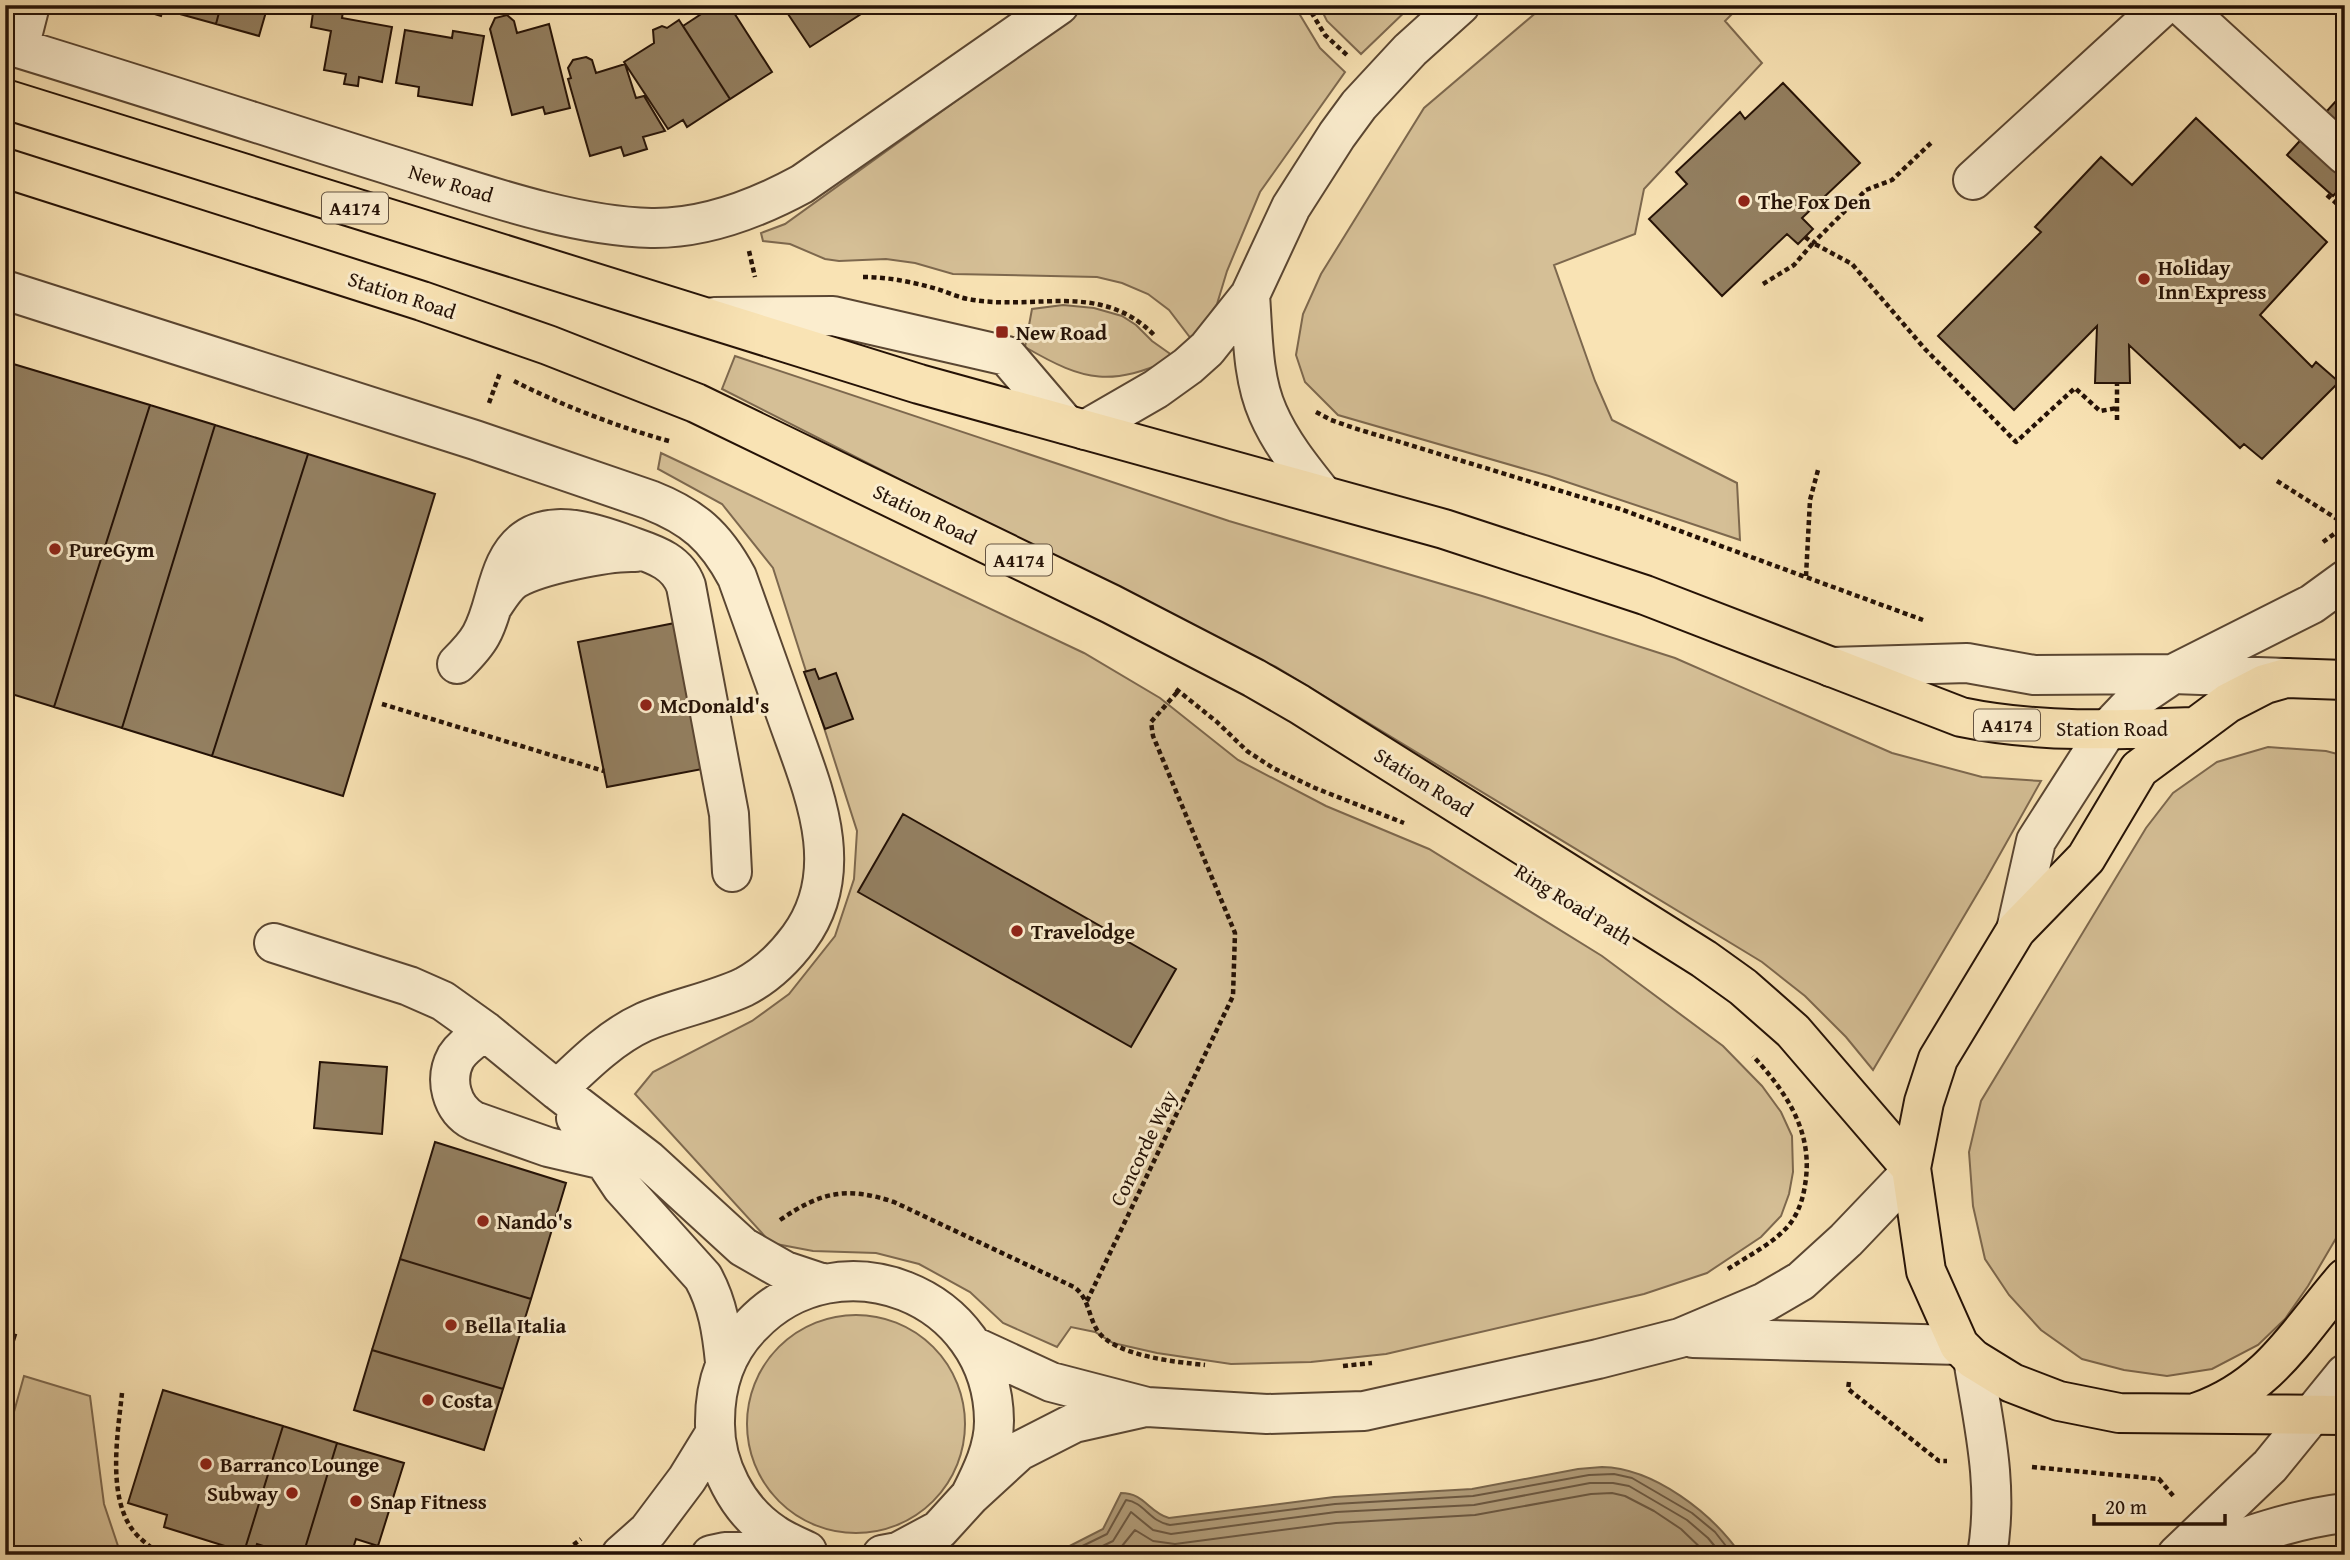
<svg xmlns="http://www.w3.org/2000/svg" width="2350" height="1560" font-family="'Gentium Book Plus',serif">
	<style>
		.green { fill: #d5bf96; stroke: #7d684e; stroke-width: 2 }
		.water { fill: #b19c79; stroke: #79654b; stroke-width: 2 }
		.lines { fill: none; stroke-linecap: round; stroke-linejoin: round }
		.shore { stroke: #6b5740; stroke-width: 2 }
		.building { fill: #937f60; stroke: #251206; stroke-width: 2 }
		.minor-casing { stroke: #5a4632; stroke-width: 42 }
		.major-casing { stroke: #251206; stroke-width: 42 }
		.path { stroke: #251206; stroke-width: 4.5; stroke-dasharray: 5 3.5; stroke-linecap: butt }
		.minor { stroke: #fbedce; stroke-width: 38 }
		.major { stroke: #f9e3b4; stroke-width: 38 }
		.poi-dot { fill: #8f2418; stroke: #fbedce; stroke-width: 2.5 }
		.labels { text-anchor: middle; dominant-baseline: central; stroke-width: 6; stroke-linejoin: round; paint-order: stroke }
		.shield { fill: #fbedce; stroke: #655442; stroke-width: 2 }
		.shield-label { font-size: 19px; font-weight: bold; fill: #251206 }
		.street-label { font-size: 21px; fill: #251206; stroke: #fbedce }
		.poi-label { font-size: 21px; font-weight: bold; fill: #251206; stroke: #fbedce; text-anchor: start }
	</style>
	<rect width="100%" height="100%" fill="#f9e3b4"/>
	<filter id="stains"><feTurbulence type="fractalNoise" baseFrequency=".00286" numOctaves="4"/><feColorMatrix values="0 0 0 0 .2 0 0 0 0 .09 0 0 0 0 .02 0 0 0 .5 -.17"/></filter>
	<radialGradient id="worn" r=".72"><stop offset=".6" stop-color="#630" stop-opacity="0"/><stop offset="1" stop-color="#630" stop-opacity=".3"/></radialGradient>
	<path class="green" d="M1089,5H1294L1320,48L1345,72L1260,192L1227,271L1217,304L1192,340L1169,310L1148,294L1122,283L1097,277L953,274L915,263L886,259L839,261L825,259L790,244L763,241L761,233L785,224Z
		M1319,5H1412L1361,54L1327,21Z
		M1545,5H1741L1725,21L1762,63L1644,189L1635,234L1554,265L1595,381L1612,420L1737,483L1740,540L1549,476L1338,415L1305,382L1296,355L1303,314L1321,274L1424,108Z
		M1063,305L1094,308L1122,316L1136,325L1152,341L1176,358C1110,386 1087,383 1025,347L1032,309Z
		M735,356L1229,521L1482,596L1675,658L1892,753L1982,777L2041,781L1986,879L1873,1070L1846,1037L1805,996L1762,962L1276,667L1100,581L722,389Z
		M661,453L1084,653L1160,698L1238,760L1326,806L1429,849L1602,956L1723,1046L1762,1086L1781,1112L1792,1136L1793,1172L1789,1194L1781,1216L1761,1237L1707,1273L1644,1294L1386,1354L1311,1362L1231,1364L1157,1353L1113,1343L1095,1332L1071,1327L1057,1347L1003,1323L970,1292L919,1264L876,1253L813,1251L771,1243L635,1094L653,1072L752,1021L789,994L835,936L854,879L857,831L773,568L722,504L658,469Z
		M2268,747L2326,751L2345,756V1223L2308,1286L2285,1319L2258,1345L2212,1369L2167,1376L2124,1370L2082,1359L2041,1330L2009,1295L1985,1259L1973,1206L1969,1152L1981,1101L2146,828L2173,793L2217,762Z
		M747 1424a109 109 0 1 1 218 0a109 109 0 1 1-218 0Z
		M24,1376L90,1396L104,1504L121,1555H5V1444Z"/>
	<path class="water" d="M1602,1467C1654,1468 1712,1513 1741,1555H1052L1103,1529L1121,1493C1145,1493 1148,1512 1169,1518L1334,1497L1472,1489L1578,1469Z"/>
	<g class="lines">
		<path class="shore" d="M1064,1555L1107,1534L1126,1500C1144,1502 1150,1522 1170,1525L1335,1504L1473,1496L1589,1475L1614,1474L1632,1478L1692,1513L1715,1532L1733,1555
			M1084,1555L1113,1541L1131,1512L1153,1530L1171,1534L1336,1512L1474,1505L1590,1483H1613L1629,1486L1687,1520L1708,1538L1722,1555
			M1111,1555L1122,1546L1135,1530L1153,1541L1175,1544L1336,1523L1475,1515L1591,1494L1612,1493L1625,1496L1654,1511L1681,1529L1708,1555"/>
	</g>
	<path class="building" d="M143,5H171L169,11L163,9L161,16L145,11L146,6Z
		M171,5H221L216,24L169,11Z
		M221,5H268L259,36L216,24Z
		M314,5H344L342,18L392,27L382,82L359,77L358,86L344,84L346,74L324,70L331,31L311,27Z
		M715,5H729L772,72L730,99L683,26Z
		M782,5H875L810,47Z
		M507,15L514,21L517,33L549,24L570,108L545,114L543,107L512,115L490,29L495,18Z
		M679,20L730,99L687,127L683,120L668,129L624,62L654,43L653,30L662,26L667,28Z
		M405,30L452,38L453,31L484,36L472,105L418,96L419,87L396,83Z
		M586,57L592,60L596,73L625,64L636,98L644,96L665,131L643,137L647,149L624,156L621,147L590,156L568,79L571,78L568,68L573,60Z
		M1783,83L1860,163L1802,218L1813,229L1798,244L1787,234L1722,296L1649,219L1687,184L1676,172L1740,112L1745,119Z
		M2345,91V183L2333,196L2287,155Z
		M2196,118L2327,242L2260,315L2312,367L2316,362L2339,382L2262,459L2244,444L2240,448L2129,345L2130,383H2095L2097,326L2014,410L1938,336L2041,232L2035,227L2101,157L2132,185Z
		M10,363L150,405L54,707L5,692V378Z
		M150,405L215,425L122,728L54,707Z
		M215,425L308,454L212,756L122,728Z
		M308,454L435,494L343,796L212,756Z
		M685,621L713,767L607,787L578,642Z
		M815,669L819,679L836,673L853,719L825,729L804,672Z
		M903,814L1176,969L1131,1047L858,892Z
		M320,1062L387,1067L382,1134L314,1128Z
		M435,1142L566,1183L531,1299L400,1259Z
		M400,1259L531,1299L503,1389L372,1350Z
		M5,1332L16,1335L5,1370Z
		M372,1350L503,1389L484,1450L354,1410Z
		M163,1390L283,1426L244,1552L164,1527L167,1515L128,1503Z
		M283,1426L337,1443L303,1555H292L257,1544L254,1554L244,1552Z
		M337,1443L404,1463L378,1546L356,1539L351,1555H303Z"/>
	<g class="lines">
		<defs>
			<path id="minor" d="M2181,5L2345,155
				M5,44C137,84 268,127 399,168C477,192 570,226 651,228C705,229 756,209 802,184L1059,5
				M19,48L30,5
				M1973,180L2164,5
				M5,290L475,440L650,500C693,517 715,536 737,577C754,624 770,670 787,717C812,788 850,869 799,938C785,957 765,976 744,987C712,1002 677,1008 644,1022C611,1037 583,1065 557,1090
				M1250,295C1253,334 1252,377 1268,413C1281,443 1302,469 1322,494
				M714,317L833,316L1007,356L1065,424
				M1085,430L1156,389L1188,366L1207,349L1250,295L1291,207L1337,135L1359,105L1410,50L1460,5
				M494,604C500,595 506,585 515,579C539,565 608,551 635,552
				M457,664C466,655 475,646 481,635C493,614 495,587 506,564C530,514 580,528 622,543C648,553 676,558 686,586L729,814L732,872
				M1831,667L1967,663L2034,675L2173,674L2286,678
				M2016,930L2036,841L2107,730L2125,711L2139,697L2173,674L2312,604L2345,580
				M274,943L409,986L443,1001L485,1031L557,1090L648,1160L743,1247L785,1271L821,1283
				M485,1031C475,1039 463,1046 456,1057C444,1079 451,1109 474,1121L548,1147L604,1160
				M576,1118L622,1187L703,1277C718,1304 722,1332 725,1362
				M1693,1338L1959,1345
				M973,1346L1051,1382L1147,1407L1267,1414L1364,1411L1598,1359L1680,1338L1765,1302L1801,1281L1846,1240L1911,1172
				M1973,1359C1984,1426 1999,1487 1987,1555
				M807,1551C796,1546 784,1541 774,1534C737,1510 714,1464 715,1421C715,1384 726,1351 752,1325C839,1234 993,1294 994,1421C994,1448 982,1472 970,1496
				M621,1555L648,1531L687,1479L714,1435
				M711,1555L725,1552L804,1551
				M882,1555L898,1552L939,1530L970,1496L1019,1451L1074,1423L1141,1408
				M2177,1555L2270,1466L2345,1374
				M2195,1555C2243,1537 2294,1519 2345,1513"/>
			<path id="major" d="M5,99L919,384L1444,529L1645,595L1961,717C2038,733 2116,730 2193,727
				M5,168L422,301L548,345L696,403L1111,604L1254,678L1299,704L1704,959L1743,987L1793,1031L1911,1168
				M2345,680L2286,678L2265,684L2228,703L2139,769L2086,858L2016,930L1938,1059L1924,1102L1911,1168L1926,1271L1959,1345L1973,1359L2012,1383L2059,1401L2119,1413L2345,1415
				M2198,1412C2271,1386 2298,1332 2345,1278"/>
		</defs>
		<use href="#minor" class="minor-casing"/>
		<use href="#major" class="major-casing"/>
		<path class="path" d="M1307,5L1325,35L1348,56
			M2327,195L2345,211
			M1805,237L1813,243L1866,190L1892,180L1933,141
			M749,251L755,277
			M863,277C888,277 913,282 937,289C947,292 957,297 968,299C1035,312 1101,279 1156,337
			M1763,284L1794,265L1813,243L1852,264L1925,349L2016,442L2075,388L2100,411L2117,408
			M514,381C559,404 620,428 669,441
			M489,403L500,373
			M1316,412L1331,420L1354,428L1620,509L1923,620
			M2117,420V383
			M2277,481L2345,524
			M2323,542L2345,526
			M1806,576L1810,500L1818,470
			M1176,689L1217,722L1247,751L1273,768L1315,788L1404,823
			M382,704L604,771
			M780,1220C821,1192 846,1186 894,1202L1074,1287C1089,1298 1088,1315 1097,1330C1114,1356 1176,1362 1205,1365
			M1728,1269C1748,1256 1774,1243 1789,1225C1798,1214 1803,1199 1805,1185C1814,1133 1787,1093 1753,1056
			M1087,1301L1233,996L1235,933L1153,736L1151,722L1179,690
			M1343,1366L1372,1363
			M1849,1382L1848,1389L1939,1461H1947
			M122,1393C118,1432 107,1494 132,1529C139,1539 151,1547 161,1555
			M2032,1467L2159,1479L2175,1498
			M560,1555L581,1539"/>
		<use href="#minor" class="minor"/>
		<use href="#major" class="major"/>
	</g>
	<g class="poi-dot">
		<circle cx="1744" cy="201" r="7"/>
		<circle cx="2144" cy="279" r="7"/>
		<rect x="995" y="325" width="14" height="14" rx="3.5"/>
		<circle cx="55" cy="549" r="7"/>
		<circle cx="646" cy="705" r="7"/>
		<circle cx="1017" cy="931" r="7"/>
		<circle cx="483" cy="1221" r="7"/>
		<circle cx="451" cy="1325" r="7"/>
		<circle cx="428" cy="1400" r="7"/>
		<circle cx="206" cy="1464" r="7"/>
		<circle cx="292" cy="1493" r="7"/>
		<circle cx="356" cy="1501" r="7"/>
	</g>
	<g class="labels">
		<g class="shield">
			<rect x="322" y="192.5" width="66" height="31" rx="5"/>
			<rect x="986" y="544.5" width="66" height="31" rx="5"/>
			<rect x="1974" y="709.5" width="66" height="31" rx="5"/>
		</g>
		<g class="shield-label">
			<text x="355" y="208">A4174</text>
			<text x="1019" y="560">A4174</text>
			<text x="2007" y="725">A4174</text>
		</g>
		<g class="street-label">
			<text transform="translate(451 183) rotate(17)">New Road</text>
			<text transform="translate(402 295) rotate(18)">Station Road</text>
			<text transform="translate(925 514) rotate(26)">Station Road</text>
			<text x="2112" y="728">Station Road</text>
			<text transform="translate(1424 782) rotate(32)">Station Road</text>
			<text transform="translate(1574 904) rotate(32)">Ring Road Path</text>
			<text transform="translate(1143 1148) rotate(-64)">Concorde Way</text>
		</g>
		<g class="poi-label">
			<text x="1758" y="201">The Fox Den</text>
			<text x="2158" y="267">Holiday<tspan x="2158" dy="24">Inn Express</tspan></text>
			<text x="1016" y="332">New Road</text>
			<text x="69" y="549">PureGym</text>
			<text x="660" y="705">McDonald's</text>
			<text x="1031" y="931">Travelodge</text>
			<text x="497" y="1221">Nando's</text>
			<text x="465" y="1325">Bella Italia</text>
			<text x="442" y="1400">Costa</text>
			<text x="220" y="1464">Barranco Lounge</text>
			<text x="278" y="1493" text-anchor="end">Subway</text>
			<text x="370" y="1501">Snap Fitness</text>
		</g>
	</g>
	<rect width="2350" height="1560" fill="none" stroke="#f9e3b4" stroke-width="28"/>
	<rect x="7" y="7" width="2336" height="1546" fill="none" stroke="#251206" stroke-width="3.5"/>
	<rect x="14" y="14" width="2322" height="1532" fill="none" stroke="#251206" stroke-width="2"/>
	<path d="M2094 1514v10h131v-10" fill="none" stroke="#251206" stroke-width="3.5"/>
	<text x="2105" y="1514" font-size="21" fill="#251206" stroke="#fbedce" stroke-width="5" paint-order="stroke">20 m</text>
	<rect width="100%" height="100%" filter="url(#stains)"/>
	<rect width="100%" height="100%" fill="url(#worn)"/>
</svg>
